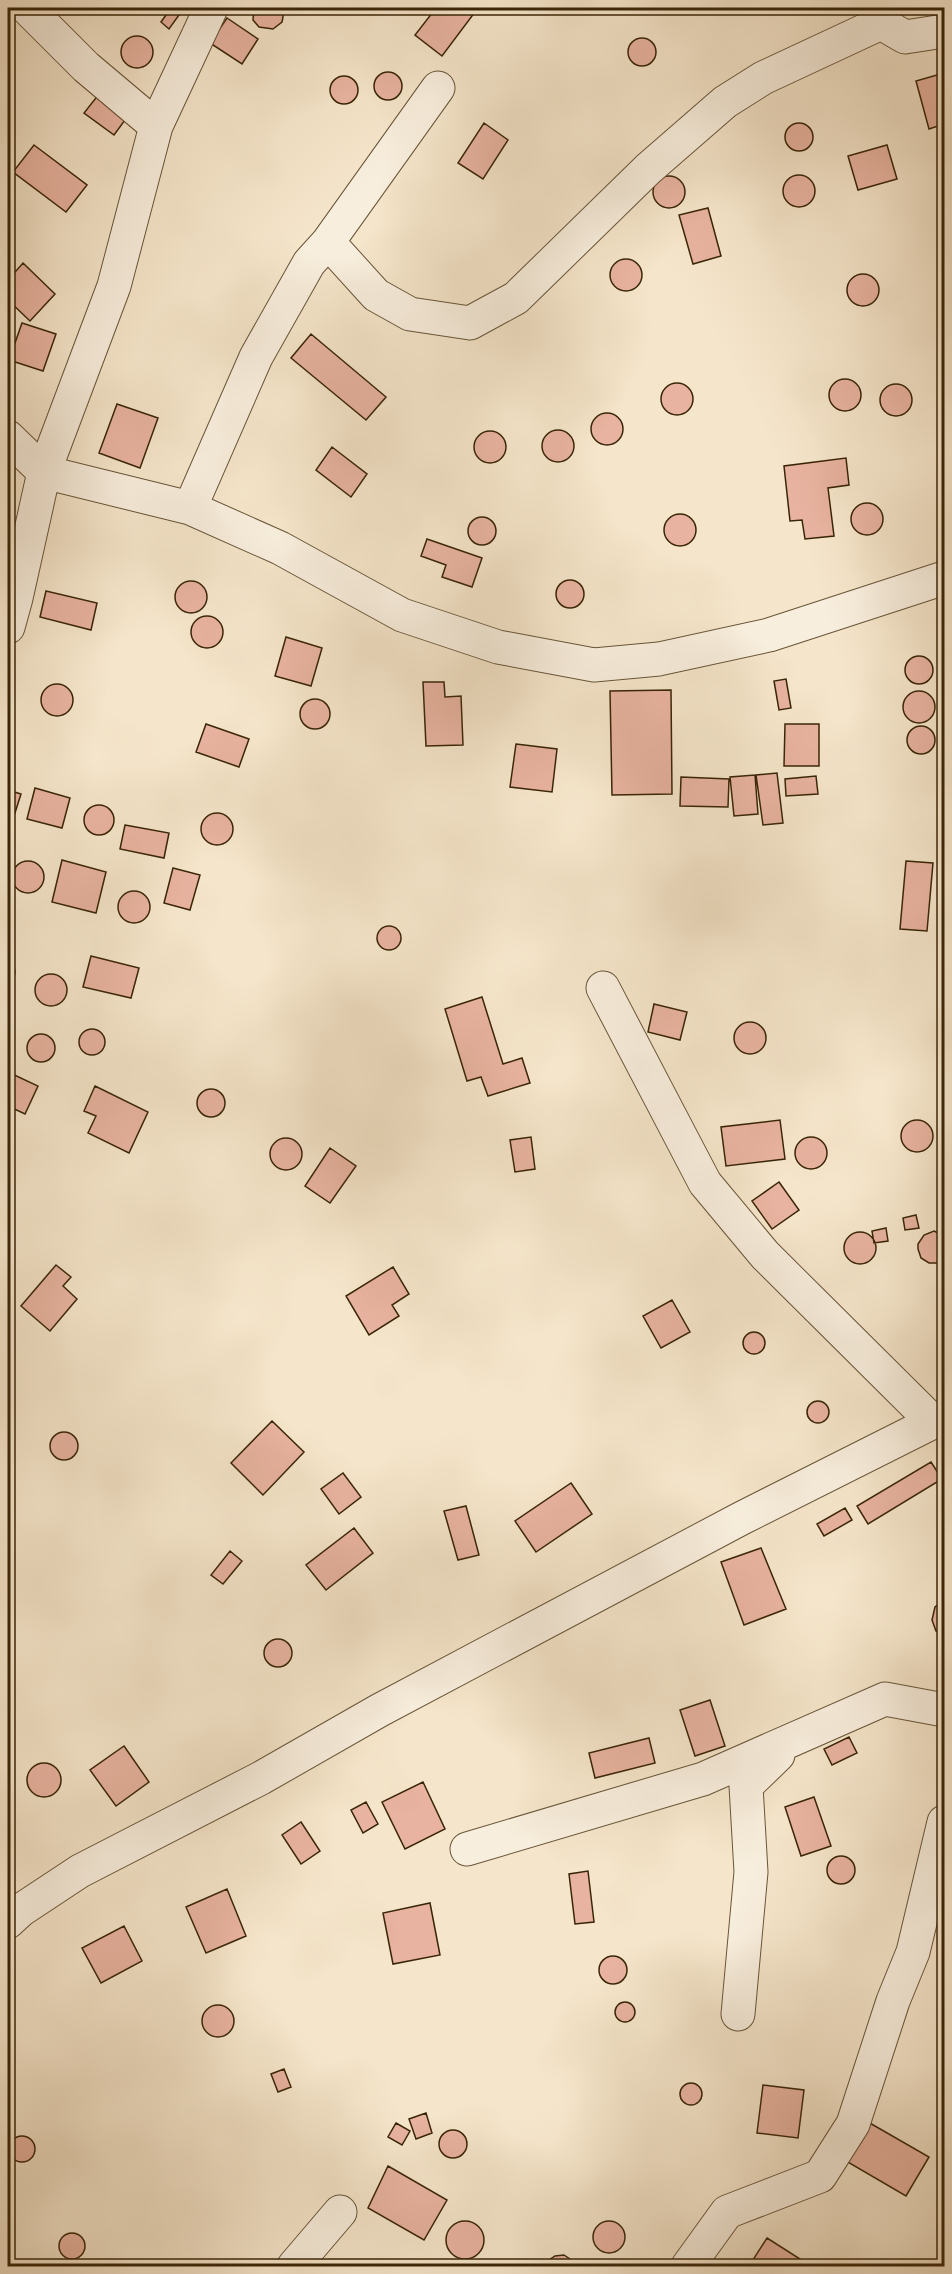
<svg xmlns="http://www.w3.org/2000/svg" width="952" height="2274" font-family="Vollkorn,serif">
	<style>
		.building { fill: #e8b3a0; stroke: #392507; stroke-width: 1.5 }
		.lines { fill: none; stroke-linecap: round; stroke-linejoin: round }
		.minor-casing { stroke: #685538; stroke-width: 35 }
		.minor { stroke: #f8eedd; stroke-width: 33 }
	</style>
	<rect width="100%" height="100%" fill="#f5e5ca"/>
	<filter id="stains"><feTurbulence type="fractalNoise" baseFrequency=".00333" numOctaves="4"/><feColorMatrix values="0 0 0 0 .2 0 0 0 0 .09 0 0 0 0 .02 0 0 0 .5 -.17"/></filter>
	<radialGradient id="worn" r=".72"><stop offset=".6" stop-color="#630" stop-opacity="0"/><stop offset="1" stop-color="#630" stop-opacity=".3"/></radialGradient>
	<path class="building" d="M171,8H184L169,29L161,22Z
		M254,8H282L283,17L282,22L273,29L259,27L253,20Z
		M436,8H478L442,56L415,35Z
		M916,8H933L927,11Z
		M227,18L258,39L242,64L210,43Z
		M121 52a16 16 0 1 1 32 0a16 16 0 1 1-32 0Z
		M628 52a14 14 0 1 1 28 0a14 14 0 1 1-28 0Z
		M374 86a14 14 0 1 1 28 0a14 14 0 1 1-28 0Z
		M944,73V124L929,129L916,81Z
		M330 90a14 14 0 1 1 28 0a14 14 0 1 1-28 0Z
		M99,94L128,116L114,135L84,113Z
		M484,123L508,140L483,179L458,163Z
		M785 137a14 14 0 1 1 28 0a14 14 0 1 1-28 0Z
		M34,145L87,185L66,212L13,172Z
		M887,145L897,179L858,190L848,156Z
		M783 191a16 16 0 1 1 32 0a16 16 0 1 1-32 0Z
		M653 192a16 16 0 1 1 32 0a16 16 0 1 1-32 0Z
		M708,208L721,256L693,264L679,215Z
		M610 275a16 16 0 1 1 32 0a16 16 0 1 1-32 0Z
		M23,263L55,294L30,321L8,300V280Z
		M847 290a16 16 0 1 1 32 0a16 16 0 1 1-32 0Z
		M22,323L56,334L43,371L9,360Z
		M311,334L386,397L366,420L291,358Z
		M829 395a16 16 0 1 1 32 0a16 16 0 1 1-32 0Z
		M661 399a16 16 0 1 1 32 0a16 16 0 1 1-32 0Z
		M880 400a16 16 0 1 1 32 0a16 16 0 1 1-32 0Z
		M117,404L158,418L140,468L99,453Z
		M591 429a16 16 0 1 1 32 0a16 16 0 1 1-32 0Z
		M542 446a16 16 0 1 1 32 0a16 16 0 1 1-32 0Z
		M474 447a16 16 0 1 1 32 0a16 16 0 1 1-32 0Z
		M332,447L367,474L351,497L316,470Z
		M846,458L849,485L828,488L834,536L805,539L802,520L790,521L784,466Z
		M851 519a16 16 0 1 1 32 0a16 16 0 1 1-32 0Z
		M664 530a16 16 0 1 1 32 0a16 16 0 1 1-32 0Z
		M468 531a14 14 0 1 1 28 0a14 14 0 1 1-28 0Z
		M427,539L482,558L472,587L442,577L446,565L421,556Z
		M556 594a14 14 0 1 1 28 0a14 14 0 1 1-28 0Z
		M175 597a16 16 0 1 1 32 0a16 16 0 1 1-32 0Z
		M46,591L97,603L91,630L40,617Z
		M191 632a16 16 0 1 1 32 0a16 16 0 1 1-32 0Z
		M286,637L322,648L311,686L275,676Z
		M905 670a14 14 0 1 1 28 0a14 14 0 1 1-28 0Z
		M786,679L791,708L779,710L774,681Z
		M423,682H444L445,697L461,696L463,745L426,746Z
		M41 700a16 16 0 1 1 32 0a16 16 0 1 1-32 0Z
		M671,690L672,794L612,795L610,691Z
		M903 707a16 16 0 1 1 32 0a16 16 0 1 1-32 0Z
		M300 714a15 15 0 1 1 30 0a15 15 0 1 1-30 0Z
		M206,724L249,739L239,767L196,752Z
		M785,724H819V766H784Z
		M907 740a14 14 0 1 1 28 0a14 14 0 1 1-28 0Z
		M516,744L557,749L552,792L510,787Z
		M777,773L783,823L763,825L756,775Z
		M755,775L758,814L734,816L730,777Z
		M816,776L818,794L786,796L785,779Z
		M681,777L729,779L728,807L680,806Z
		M35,788L70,798L62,828L27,819Z
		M8,790L21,794L14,816L8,814Z
		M84 820a15 15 0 1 1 30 0a15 15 0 1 1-30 0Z
		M201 829a16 16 0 1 1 32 0a16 16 0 1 1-32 0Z
		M125,825L169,833L164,858L120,849Z
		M62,860L106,872L96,913L52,902Z
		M906,861L933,863L927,931L900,929Z
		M12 877a16 16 0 1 1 32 0a16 16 0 1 1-32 0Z
		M173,868L200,875L190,910L164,903Z
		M118 907a16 16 0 1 1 32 0a16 16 0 1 1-32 0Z
		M377 938a12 12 0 1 1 24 0a12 12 0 1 1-24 0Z
		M91,956L139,968L131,998L83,987Z
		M8,959L14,967L15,972L14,978L8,986Z
		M35 990a16 16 0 1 1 32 0a16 16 0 1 1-32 0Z
		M482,997L503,1064L522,1058L530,1083L488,1096L481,1077L467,1081L445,1009Z
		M654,1004L687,1012L680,1040L648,1032Z
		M734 1038a16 16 0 1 1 32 0a16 16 0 1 1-32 0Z
		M79 1042a13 13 0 1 1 26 0a13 13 0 1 1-26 0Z
		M27 1048a14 14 0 1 1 28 0a14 14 0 1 1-28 0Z
		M8,1072L38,1086L25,1114L8,1106Z
		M95,1086L148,1112L129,1153L88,1133L96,1116L84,1111Z
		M197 1103a14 14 0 1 1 28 0a14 14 0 1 1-28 0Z
		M780,1120L785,1159L726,1166L721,1127Z
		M901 1136a16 16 0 1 1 32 0a16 16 0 1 1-32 0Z
		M531,1137L535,1169L515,1172L510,1140Z
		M795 1153a16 16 0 1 1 32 0a16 16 0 1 1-32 0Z
		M270 1154a16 16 0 1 1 32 0a16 16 0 1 1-32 0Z
		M330,1148L356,1166L330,1203L305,1186Z
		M779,1182L799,1210L772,1229L752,1201Z
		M916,1215L919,1228L905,1230L903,1218Z
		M886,1228L888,1241L874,1243L872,1231Z
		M934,1231L944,1236V1259L938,1263H929L921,1258L918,1249V1244L924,1235Z
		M844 1248a16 16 0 1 1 32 0a16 16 0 1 1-32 0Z
		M56,1265L71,1277L63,1286L77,1299L50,1331L21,1306Z
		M393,1267L409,1294L392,1305L399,1316L369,1335L346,1296Z
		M672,1300L690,1332L661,1348L643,1316Z
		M743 1343a11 11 0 1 1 22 0a11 11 0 1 1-22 0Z
		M807 1412a11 11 0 1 1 22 0a11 11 0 1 1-22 0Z
		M272,1421L304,1452L263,1495L231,1463Z
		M50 1446a14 14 0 1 1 28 0a14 14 0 1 1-28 0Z
		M931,1462L942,1479L868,1524L857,1506Z
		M343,1473L361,1497L339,1514L321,1489Z
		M571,1483L592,1514L536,1552L515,1521Z
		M466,1506L479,1555L458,1560L444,1511Z
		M845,1508L852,1520L824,1536L817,1524Z
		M354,1528L373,1553L326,1590L306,1565Z
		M761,1548L786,1609L744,1625L721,1562Z
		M230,1551L242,1561L223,1584L211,1575Z
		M944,1600V1637L936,1631L932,1620L935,1607Z
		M264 1653a14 14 0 1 1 28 0a14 14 0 1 1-28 0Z
		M710,1700L725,1746L695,1756L680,1710Z
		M849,1737L857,1753L832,1765L824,1749Z
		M649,1738L655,1763L595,1778L589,1753Z
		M124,1746L149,1782L116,1806L90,1770Z
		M27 1780a17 17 0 1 1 34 0a17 17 0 1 1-34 0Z
		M423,1782L445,1829L405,1849L382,1802Z
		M814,1797L831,1846L801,1856L785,1807Z
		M366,1802L378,1824L363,1833L351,1810Z
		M301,1822L320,1851L301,1864L282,1835Z
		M827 1870a14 14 0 1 1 28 0a14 14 0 1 1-28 0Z
		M588,1871L594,1922L575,1924L569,1874Z
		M227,1889L246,1936L206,1953L186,1907Z
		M430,1903L440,1955L393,1964L383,1913Z
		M124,1926L142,1961L101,1983L82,1948Z
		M599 1970a14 14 0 1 1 28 0a14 14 0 1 1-28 0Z
		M615 2012a10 10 0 1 1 20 0a10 10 0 1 1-20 0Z
		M202 2021a16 16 0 1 1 32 0a16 16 0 1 1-32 0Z
		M284,2069L291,2087L278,2092L271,2074Z
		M680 2094a11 11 0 1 1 22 0a11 11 0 1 1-22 0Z
		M763,2085L804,2090L798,2138L757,2133Z
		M426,2113L432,2133L416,2139L409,2119Z
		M868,2122L929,2157L906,2196L846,2161Z
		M396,2123L410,2131L402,2145L388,2137Z
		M439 2144a14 14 0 1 1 28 0a14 14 0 1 1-28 0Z
		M9 2149a13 13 0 1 1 26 0a13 13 0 1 1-26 0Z
		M388,2166L447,2200L424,2240L368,2208Z
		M593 2237a16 16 0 1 1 32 0a16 16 0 1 1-32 0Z
		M446 2240a19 19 0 1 1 38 0a19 19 0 1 1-38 0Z
		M59 2246a13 13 0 1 1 26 0a13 13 0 1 1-26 0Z
		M767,2238L811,2266H749Z
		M564,2255L570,2259L575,2266H546L549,2260L555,2256Z"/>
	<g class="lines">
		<defs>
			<path id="minor" d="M27,8L86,67L156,126
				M328,242L438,88
				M8,437L44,472L190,508L280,548L402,615L498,647L594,665L659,659L769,635L944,578
				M190,508L256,357L309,263L328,242L376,295L410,314L470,323L516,298L648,169L725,102L763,78L881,23L905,37L944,31
				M8,627L16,598L44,472L114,286L156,126L211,8
				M603,988L705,1183L765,1255L933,1422
				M467,1849L703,1779L885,1699L944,1710
				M8,1922L21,1910L80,1871L261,1778L380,1710L742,1518L933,1422L944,1420
				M738,2014L751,1872L746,1786L778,1755
				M294,2266L340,2212
				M688,2266L727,2212L820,2176L853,2124L893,2001L913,1952L944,1822"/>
		</defs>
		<use href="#minor" class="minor-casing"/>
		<use href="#minor" class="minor"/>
	</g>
	<rect width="952" height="2274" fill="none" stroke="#f5e5ca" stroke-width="30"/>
	<rect x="9" y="9" width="934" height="2256" fill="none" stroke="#392507" stroke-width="3"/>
	<rect x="15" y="15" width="922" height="2244" fill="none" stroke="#392507" stroke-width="1.5"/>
	<rect width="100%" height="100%" filter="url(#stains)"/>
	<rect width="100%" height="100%" fill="url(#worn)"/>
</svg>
